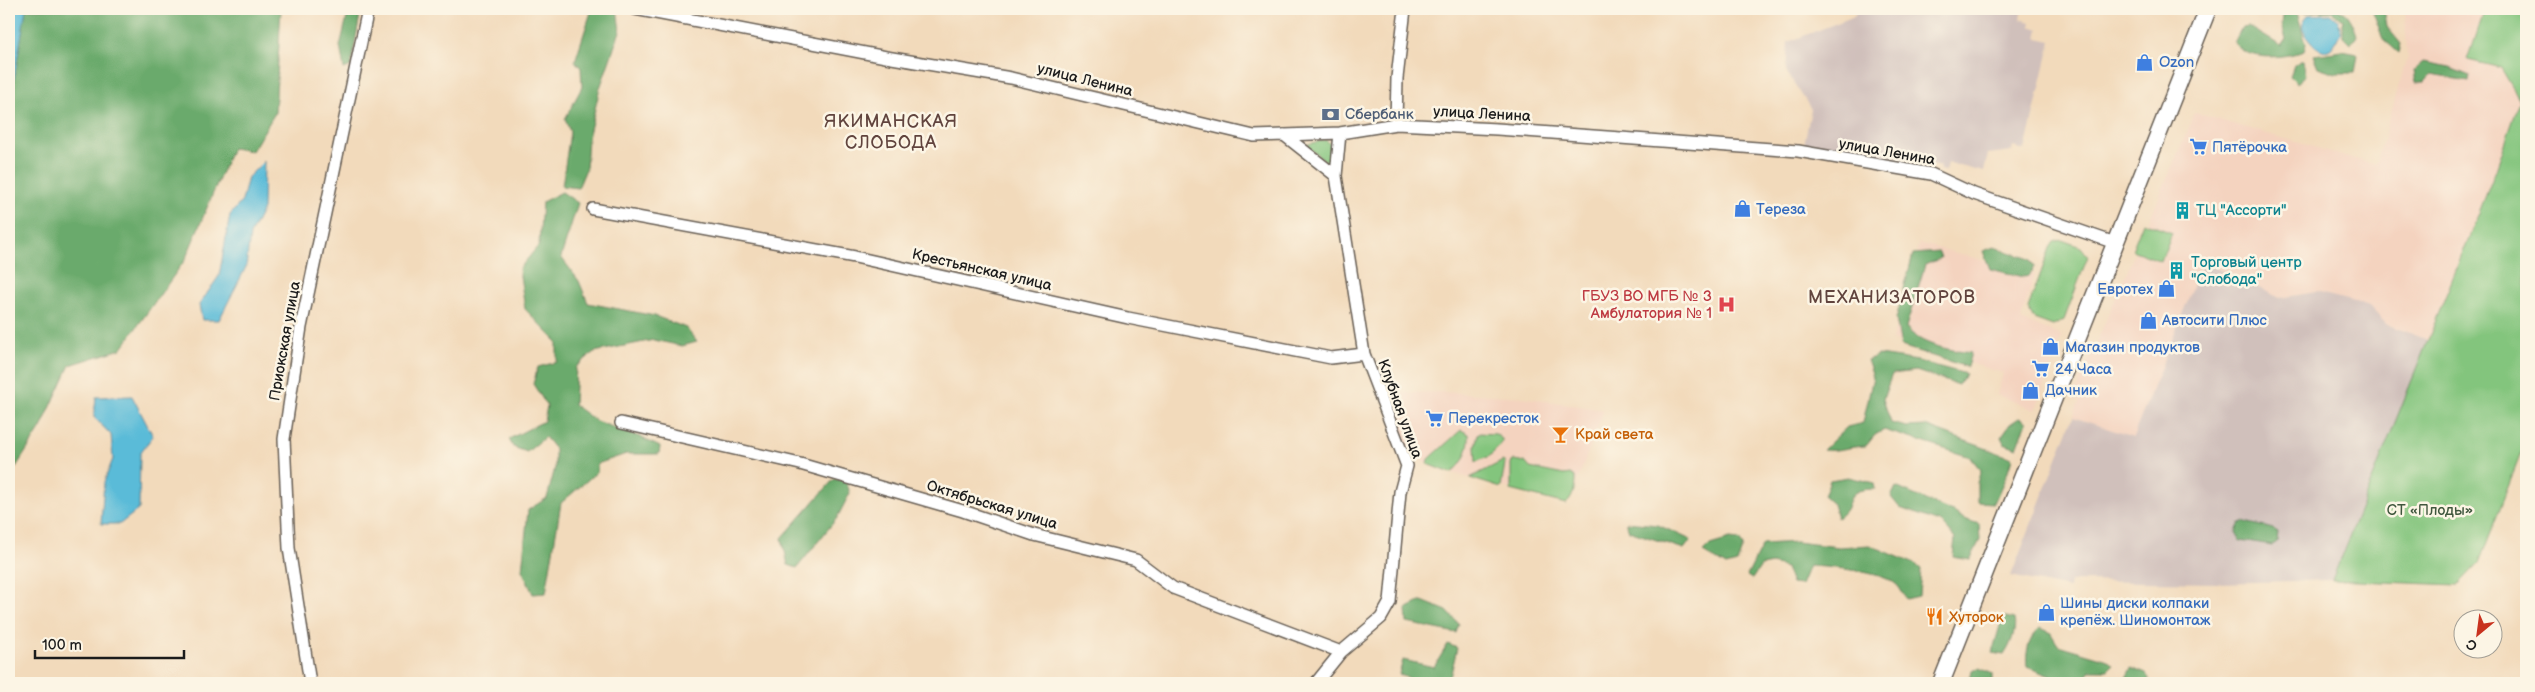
<svg xmlns="http://www.w3.org/2000/svg" width="2535" height="692" font-family="'Balsamiq Sans',sans-serif">
	<style>
		.built { fill: #f4d3bf }
		.industrial { fill: #d0c0bb }
		.green { fill: #83c57d; stroke: #50704c }
		.forest { fill: #6aaa6c; stroke: #436344 }
		.water { fill: #5abbd8; stroke: #3b6c7a }
		.lines { fill: none; stroke-linecap: round; stroke-linejoin: round }
		.street-casing { stroke: #675e54; stroke-width: 14 }
		.secondary-casing { stroke: #675e54; stroke-width: 19 }
		.street { stroke: #fff; stroke-width: 11 }
		.secondary { stroke: #fff; stroke-width: 16 }
		.labels { text-anchor: middle; dominant-baseline: central; stroke-width: 5; stroke-linejoin: round; paint-order: stroke }
		.shop-label { font-size: 15px; fill: #366cbe; stroke: #fcf5e5; text-anchor: start }
		.street-label { font-size: 15px; fill: #1c1c1c; stroke: #fcf5e5 }
		.service-label { font-size: 15px; fill: #4e5e75; stroke: #fcf5e5; text-anchor: start }
		.culture-label { font-size: 15px; fill: #0d838f; stroke: #fcf5e5; text-anchor: start }
		.health-label { font-size: 15px; fill: #be3a42; stroke: #fcf5e5; text-anchor: end }
		.food-label { font-size: 15px; fill: #c56008; stroke: #fcf5e5; text-anchor: start }
		.park-label { font-size: 15px; fill: #40573e; stroke: #fcf5e5 }
		.quarter-label { font-size: 18px; letter-spacing: 1px; fill: #61443e; stroke: #fcf5e5 }
	</style>
	<rect width="100%" height="100%" fill="#fcf5e5"/>
	<filter id="ink" filterUnits="userSpaceOnUse"><feTurbulence type="fractalNoise" baseFrequency=".02" numOctaves="2"/><feDisplacementMap in="SourceGraphic" scale="10" xChannelSelector="R" yChannelSelector="G"/><feConvolveMatrix kernelMatrix="1 2 1 2 8 2 1 2 1" color-interpolation-filters="sRGB"/></filter>
	<filter id="wash" filterUnits="userSpaceOnUse"><feTurbulence type="fractalNoise" baseFrequency=".0096" numOctaves="4" result="noise"/><feDisplacementMap in="SourceGraphic" scale="20" xChannelSelector="R" yChannelSelector="G"/><feGaussianBlur stdDeviation="1.12" result="paint"/><feColorMatrix in="noise" values="0 0 0 0 0 0 0 0 0 0 0 0 0 0 0 0 0 1.4 0 .05"/><feComposite in="paint" operator="in"/></filter>
	<g filter="url(#wash)">
		<rect width="100%" height="100%" fill="#f2dabb"/>
		<path class="built" d="M2405,9H2485L2468,60L2501,68L2520,100L2496,170L2428,340L2386,324L2316,292L2280,298L2245,283L2154,387L2133,438L2073,417L2079,402L2072,399L2195,113L2376,165L2407,57Z
			M1919,243L2035,274L2021,320L2062,336L2035,410L1997,395L2003,373L1892,340Z
			M1442,392L1522,397L1604,410L1570,500L1566,504L1437,469L1408,450L1388,393Z"/>
		<path class="industrial" d="M1857,9H2022L2020,19L2031,22L2030,26L2039,29L2037,38L2051,41L2025,150L2013,147L2012,151L1988,154L1984,172L1948,163L1946,171L1940,170L1941,167L1933,165L1918,166L1804,145L1811,109L1786,71L1788,42L1855,16Z
			M2203,262L2280,298L2316,292L2369,306L2386,324L2428,340L2332,580L2217,583L2070,581L2069,588L2011,576L2073,417L2133,437Z"/>
		<path class="green" d="M2485,9H2526V440L2479,563L2458,585L2332,580L2496,170L2520,100L2501,68L2468,60Z
			M1326,140L1333,146L1332,166L1309,148L1308,144Z
			M2143,222L2172,233L2161,261L2132,250Z
			M2062,240L2081,247L2088,256L2064,320L2053,326L2034,319L2028,308L2050,248L2054,242Z
			M1461,430L1469,434C1470,447 1464,465 1451,473L1428,464L1429,459Z
			M1478,433L1496,434L1502,439V443L1490,456L1476,462L1475,447Z
			M1514,460L1525,462L1530,468L1564,475L1570,474L1575,477C1575,487 1574,497 1566,504L1511,490V463Z
			M1503,461L1505,463L1501,488L1470,478Z"/>
		<path class="forest" d="M26,9H281L275,113L252,151L232,148L185,260L121,349L70,365L41,428L9,478V109Z
			M349,9H361L351,66L344,69L340,46Z
			M592,9H617L620,31L600,88L588,138L586,169L578,188L562,186L570,132L565,119L582,87L581,68L575,61Z
			M2284,9H2296L2306,44L2304,51C2283,58 2249,62 2234,43L2242,27L2248,26L2281,46L2286,39L2282,24Z
			M2302,9C2335,9 2346,0 2357,35L2350,44L2343,37V20L2332,11L2305,12Z
			M2372,9H2384L2387,27L2401,44L2399,53L2383,39Z
			M2342,51L2358,54L2355,73H2336L2318,67L2313,55Z
			M2300,61H2303L2306,75L2297,83L2290,76L2294,65Z
			M2423,62L2450,67L2470,75L2469,81L2431,75L2425,82H2416L2414,70Z
			M562,192L578,203L561,257L579,281L588,303L655,316L686,328L697,342L682,346L654,340L594,352L576,367L574,405L596,421L640,437L660,447L659,454H626L597,464V472L561,503L546,593L533,594L522,570L528,510L547,498L555,468V449L545,437L527,452L513,447L509,439L544,421L547,406L533,384L538,367L557,362V342L525,309L519,269L539,245L542,202Z
			M1994,247L2030,259L2035,267L2029,276L2024,277L1990,269L1983,251Z
			M1939,252L1941,258L1925,265L1906,327C1919,345 1949,350 1971,353L1967,367L1901,346L1896,319L1913,254Z
			M1879,355L1918,361L1966,374L1958,385L1916,371L1892,374L1883,399L1891,423L1907,427L1925,426L2012,458L2007,474L1994,503L1977,502V483L1981,470L1970,457L1884,430L1875,435L1866,446C1851,446 1837,452 1823,450L1847,427L1863,423L1873,377L1867,360Z
			M2019,418L2027,422L2017,448L2004,443L2001,437L2010,424Z
			M1848,477L1874,483L1875,489C1839,489 1858,505 1837,518L1833,504L1824,496L1830,480Z
			M834,479L846,481L850,493L837,518L797,568L788,565L782,538Z
			M1896,487L1955,513L1964,519L1979,524L1980,540L1970,560L1953,557L1955,538L1942,523L1900,508L1891,497Z
			M1626,522L1658,525L1691,540L1684,549L1629,531Z
			M2245,522L2273,529L2278,532L2277,542L2272,546L2241,541L2236,532L2239,525Z
			M1730,539L1739,540L1743,546L1737,563L1726,566L1703,552L1710,545Z
			M1796,542L1839,547L1870,545L1915,564L1921,569L1919,596L1906,599C1903,595 1901,589 1897,585C1882,571 1830,567 1809,566L1801,585L1792,584L1786,568L1772,564L1761,566L1752,579L1747,576L1763,544Z
			M1422,601L1447,611L1459,624L1456,633L1407,623L1406,609Z
			M2006,617L2014,619C2017,631 2010,646 2004,655L1992,653L2002,619Z
			M2040,628L2050,632L2058,645L2108,660L2113,665L2108,670H2090L2083,683H2068L2027,667C2025,653 2029,637 2040,628Z
			M1448,644L1457,648L1451,674L1445,683H1417L1399,674L1403,660L1434,667Z
			M1979,668L1993,674V683H1976L1970,681L1972,671Z
			M2131,668L2146,674L2152,683H2131L2126,678Z"/>
		<path class="water" d="M9,9H26L9,109Z
			M2330,14L2338,20L2341,31C2338,36 2335,48 2328,50C2319,54 2306,37 2303,29C2301,23 2305,19 2308,15Z
			M264,161L263,209L250,235L246,267L219,320H202L199,305L219,276L230,215L242,201L248,177Z
			M132,396L153,436L140,453L139,509L120,524H101L104,482L113,459L111,435L94,417L96,397Z"/>
	</g>
	<g filter="url(#ink)">
		<g class="lines">
			<defs>
				<path id="street" d="M635,9L886,57L1011,78L1254,136L1340,133L1396,124L1497,129L1798,151L1931,174L1974,194L2115,243
					M1396,124L1397,78L1405,9
					M1284,135L1336,176L1340,133
					M593,209L855,257L1128,318L1331,358L1364,354
					M621,423L800,464L963,511L1034,535L1136,560L1173,588L1341,652
					M310,683L289,548L284,439L301,327L368,9
					M1316,683L1341,652L1381,618L1390,602L1400,492L1407,466L1364,354L1336,176"/>
				<path id="secondary" d="M1941,683L2208,9"/>
			</defs>
			<use href="#street" class="street-casing"/>
			<use href="#secondary" class="secondary-casing"/>
			<use href="#street" class="street"/>
			<use href="#secondary" class="secondary"/>
		</g>
	</g>
	<defs>
		<symbol id="shop-bare" viewBox="-9 -9 18 18"><path d="M-5-2.5h2.3a2.7 3.5 0 0 1 5.4 0H5L5.5 6h-11ZM-1.5-2.5h3a1.5 2.3 0 0 0-3 0Z" fill="#3f7fe0" stroke="#fcf5e5" stroke-width="2.5" paint-order="stroke"/></symbol>
		<symbol id="bank-bare" viewBox="-9 -9 18 18"><path d="M-6-4H6V4H-6ZM0-2.3a2.3 2.3 0 1 0 0 4.6a2.3 2.3 0 1 0 0-4.6Z" fill="#5c6f8a" stroke="#fcf5e5" stroke-width="2.5" paint-order="stroke"/></symbol>
		<symbol id="supermarket-bare" viewBox="-9 -9 18 18"><path d="M-6-5.5h2.5l.6 2H6L4.5 2H-2.5L-4.4-4H-6ZM-1.5 3.2a1.3 1.3 0 1 0 .1 0ZM3 3.2a1.3 1.3 0 1 0 .1 0Z" fill="#3f7fe0" stroke="#fcf5e5" stroke-width="2.5" paint-order="stroke"/></symbol>
		<symbol id="building-bare" viewBox="-9 -9 18 18"><path d="M-4-6H4V6H1V3H-1V6H-4ZM-2.5-4.3h1.7v1.8h-1.7ZM.8-4.3h1.7v1.8H.8ZM-2.5-1h1.7V.8h-1.7ZM.8-1h1.7V.8H.8Z" fill="#0f9aa8" stroke="#fcf5e5" stroke-width="2.5" paint-order="stroke"/></symbol>
		<symbol id="hospital-bare" viewBox="-9 -9 18 18"><path d="M-5-5h3v3.5h4V-5h3V5h-3V1.5h-4V5h-3Z" fill="#e0444e" stroke="#fcf5e5" stroke-width="2.5" paint-order="stroke"/></symbol>
		<symbol id="bar-bare" viewBox="-9 -9 18 18"><path d="M-6-5H6L.8 .8V4.5H3.5V6h-7V4.5H-.8V.8Z" fill="#e8710a" stroke="#fcf5e5" stroke-width="2.5" paint-order="stroke"/></symbol>
		<symbol id="restaurant-bare" viewBox="-9 -9 18 18"><path d="M-5-6h1v4h1v-4h1v4h1v-4h1v5L-1.5 .5V6h-2V.5L-5-1ZM5-6V6H3V1.5H1.5Q1.5-4 5-6Z" fill="#e8710a" stroke="#fcf5e5" stroke-width="2.5" paint-order="stroke"/></symbol>
	</defs>
	<g fill-rule="evenodd">
		<use href="#shop-bare" x="2132" y="50" width="25" height="25"/>
		<use href="#bank-bare" x="1318" y="102" width="25" height="25"/>
		<use href="#supermarket-bare" x="2186" y="134" width="25" height="25"/>
		<use href="#shop-bare" x="1730" y="196" width="25" height="25"/>
		<use href="#building-bare" x="2170" y="198" width="25" height="25"/>
		<use href="#building-bare" x="2164" y="258" width="25" height="25"/>
		<use href="#shop-bare" x="2154" y="276" width="25" height="25"/>
		<use href="#hospital-bare" x="1714" y="292" width="25" height="25"/>
		<use href="#shop-bare" x="2136" y="308" width="25" height="25"/>
		<use href="#shop-bare" x="2038" y="334" width="25" height="25"/>
		<use href="#supermarket-bare" x="2028" y="356" width="25" height="25"/>
		<use href="#shop-bare" x="2018" y="378" width="25" height="25"/>
		<use href="#supermarket-bare" x="1422" y="406" width="25" height="25"/>
		<use href="#bar-bare" x="1548" y="422" width="25" height="25"/>
		<use href="#shop-bare" x="2034" y="600" width="25" height="25"/>
		<use href="#restaurant-bare" x="1922" y="604" width="25" height="25"/>
	</g>
	<g class="labels">
		<g class="shop-label">
			<text x="2159" y="62">Ozon</text>
			<text x="2212" y="147">Пятёрочка</text>
			<text x="1756" y="209">Тереза</text>
			<text x="2153" y="289" text-anchor="end">Евротех</text>
			<text x="2162" y="320">Автосити Плюс</text>
			<text x="2065" y="347">Магазин продуктов</text>
			<text x="2055" y="369">24 Часа</text>
			<text x="2045" y="390">Дачник</text>
			<text x="1448" y="418">Перекресток</text>
			<text x="2060" y="603">Шины диски колпаки<tspan x="2060" dy="17">крепёж. Шиномонтаж</tspan></text>
		</g>
		<g class="street-label">
			<text transform="translate(1085 80) rotate(14)">улица Ленина</text>
			<text transform="translate(1482 114) rotate(3)">улица Ленина</text>
			<text transform="translate(1887 152) rotate(10)">улица Ленина</text>
			<text transform="translate(982 270) rotate(13)">Крестьянская улица</text>
			<text transform="translate(285 341) rotate(-80)">Приокская улица</text>
			<text transform="translate(1400 409) rotate(70)">Клубная улица</text>
			<text transform="translate(992 505) rotate(17)">Октябрьская улица</text>
		</g>
		<g class="service-label">
			<text x="1345" y="114">Сбербанк</text>
		</g>
		<g class="culture-label">
			<text x="2196" y="210">ТЦ "Ассорти"</text>
			<text x="2191" y="262">Торговый центр<tspan x="2191" dy="17">"Слобода"</tspan></text>
		</g>
		<g class="health-label">
			<text x="1712" y="296">ГБУЗ ВО МГБ № 3<tspan x="1712" dy="17">Амбулатория № 1</tspan></text>
		</g>
		<g class="food-label">
			<text x="1575" y="434">Край света</text>
			<text x="1949" y="617">Хуторок</text>
		</g>
		<g class="park-label">
			<text x="2430" y="510">СТ «Плоды»</text>
		</g>
		<g class="quarter-label">
			<text x="891" y="121">ЯКИМАНСКАЯ<tspan x="891" dy="21">СЛОБОДА</tspan></text>
			<text x="1892" y="297">МЕХАНИЗАТОРОВ</text>
		</g>
	</g>
	<rect width="2535" height="692" fill="none" stroke="#fcf5e5" stroke-width="30"/>
	<g transform="translate(2478 634) rotate(209)"><circle r="24" fill="#fcf5e5" stroke="#a29e95"/>
	<path d="M0-4L9 19L0 12L-9 19Z" fill="#c8321e"/>
	<text y="-8" font-size="14" font-weight="bold" text-anchor="middle" fill="#1c1c1c">С</text>
	</g>
	<path d="M35 650v8h149v-8" fill="none" stroke="#1c1c1c" stroke-width="2.5"/>
	<text x="42" y="650" font-size="15" fill="#1c1c1c" stroke="#fcf5e5" stroke-width="4" paint-order="stroke">100 m</text>
</svg>
